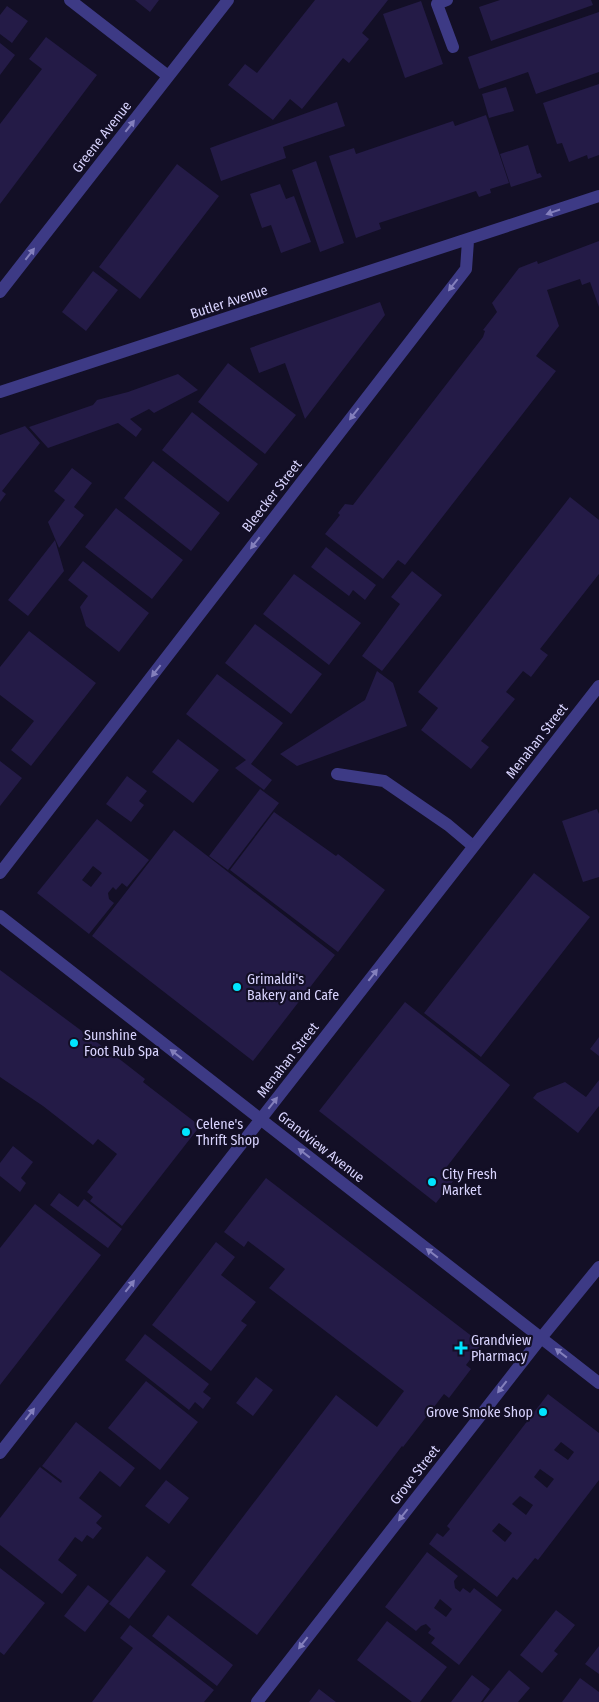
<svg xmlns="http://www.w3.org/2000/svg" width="599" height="1702" font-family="'Fira Sans Condensed',sans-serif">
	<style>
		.building { fill: #241b47; fill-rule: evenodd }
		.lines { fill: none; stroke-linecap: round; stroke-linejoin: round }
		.service { stroke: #3d3a85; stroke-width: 12 }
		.minor { stroke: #3d3a85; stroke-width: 12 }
		.oneway { fill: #837fbc }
		.poi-dot { fill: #00e5ff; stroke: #130f26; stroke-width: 2 }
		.labels { text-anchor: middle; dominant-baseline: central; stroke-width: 4.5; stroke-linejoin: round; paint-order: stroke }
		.street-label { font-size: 14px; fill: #d9d4ff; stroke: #130f26 }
		.poi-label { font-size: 14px; fill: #d9d4ff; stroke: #130f26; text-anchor: start }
	</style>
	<rect width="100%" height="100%" fill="#130f26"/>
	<path class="building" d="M135,0H159L150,12Z
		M315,0H388L362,33L369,39L349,63L343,58L302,109L290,99L273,120L228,85L245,64L257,73Z
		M500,0H591L593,5L491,41L479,7Z
		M421,1L443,64L405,78L383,14Z
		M7,6L28,21L12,43L0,34V15Z
		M599,12V72L536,94L528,72L479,89L468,57Z
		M46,37L97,75L0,204V124L42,69L29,59Z
		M0,43L15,55L0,75Z
		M599,84V155L588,159L587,155L569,162L562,143L557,144L543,103Z
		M506,87L514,111L489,118L482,94Z
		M337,102L345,126L283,147L286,158L221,181L210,148Z
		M486,115L509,183L490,189L491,193L479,197L476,191L379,223L381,229L356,238L329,156L354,148L356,154L453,121L455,126Z
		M528,145L537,174L540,173L542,177L511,187L500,154Z
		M316,161L344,243L320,252L292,170Z
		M177,164L219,196L140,299L99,267Z
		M280,184L286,199L294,196L311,242L281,253L271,225L262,228L250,194Z
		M599,241V307L590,282L582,285L580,279L547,290L559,326L536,356L556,371L405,565L398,560L383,579L325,534L340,515L338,513L345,504L353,505L483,337L485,331L483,330L497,312L492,303L519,268L537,261L538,264Z
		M93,271L118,290L86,331L62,312Z
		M380,302L385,315L305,419L285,363L259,373L250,348Z
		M228,363L296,415L265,454L198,402Z
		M178,374L198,390L154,413L149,409L130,419L142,429L136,437L118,423L48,448L29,427L93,405L97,400L128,392Z
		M192,412L258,464L228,502L162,450Z
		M25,426L40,443L2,491L6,494L0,502V435Z
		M153,461L220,513L191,551L124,498Z
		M72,468L92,483L74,507L84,515L59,548L48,522L65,500L54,491Z
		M570,497L599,520V574L540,649L548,655L531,677L523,671L506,692L515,699L481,741L489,747L471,769L421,730L438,708L418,692Z
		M116,508L183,560L152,599L85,547Z
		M55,540L64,571L28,616L8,600Z
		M326,547L376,585L365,600L353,590L349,596L311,567Z
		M83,561L149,613L119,652L86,626L80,607L88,596L68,580Z
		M412,571L442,595L382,671L362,656L400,604L391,597Z
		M294,574L361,623L329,665L263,614Z
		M255,624L322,674L291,714L225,663Z
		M29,631L96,683L31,766L11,750L34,721L0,695V667Z
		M377,671L393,683L407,726L297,766L280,754L365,700Z
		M217,674L283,723L251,764L272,780L264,790L235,768L246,760L186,714Z
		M178,739L219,770L193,803L152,772Z
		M0,761L22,778L0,806Z
		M127,776L147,791L139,801L144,805L131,822L106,804Z
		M260,789L279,803L228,870L209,856Z
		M597,809L599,814V877L583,882L562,821Z
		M274,812L336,856L338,854L385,890L338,952L230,870Z
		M97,819L149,860L127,887L122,883L116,890L113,887L108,893L109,899L114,903L89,934L37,893ZM93,866L102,873L91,887L82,880Z
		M174,830L335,955L253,1061L92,936Z
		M534,873L590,917L481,1057L424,1013Z
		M0,970L122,1061L145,1079L143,1082L200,1126L122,1226L90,1201L93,1197L87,1192L117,1154L98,1139L93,1145L43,1106L0,1077Z
		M405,1002L510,1085L442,1173L453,1181L436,1203L319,1111Z
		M599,1037V1056L590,1049Z
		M599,1080V1106L578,1133L533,1098L537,1093L565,1082L586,1097Z
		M13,1146L33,1162L21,1178L26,1183L20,1192L0,1176V1163Z
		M266,1178L482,1344L466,1365L471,1369L449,1398L444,1394L403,1447L402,1446L257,1635L191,1585L336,1395L377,1427L404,1391L269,1288L285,1269L248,1241L244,1247L224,1232Z
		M59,1193L78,1207L84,1199L122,1229L108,1248L50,1205Z
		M35,1204L101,1255L0,1385V1248Z
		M216,1242L235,1257L221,1275L256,1302L241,1321L247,1325L211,1371L152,1325Z
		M145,1334L209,1384L203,1392L211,1398L203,1409L195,1402L189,1410L125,1360Z
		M256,1377L273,1390L253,1416L236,1403Z
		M146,1381L198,1422L160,1470L108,1428Z
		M548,1394L599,1433V1480L538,1560L535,1558L517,1580L513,1577L497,1597L429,1544L437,1533L443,1537L450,1529L447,1526ZM561,1442L574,1452L568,1460L554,1450ZM540,1469L554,1479L547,1488L534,1477ZM520,1496L533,1505L526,1515L512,1504ZM499,1523L512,1533L505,1542L492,1531Z
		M76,1422L135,1468L120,1487L100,1471L79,1498L102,1516L96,1523L102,1528L93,1539L87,1535L82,1542L75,1537L58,1560L77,1575L62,1594L0,1545V1518L40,1467L61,1483L62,1481L42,1466Z
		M166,1480L189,1498L169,1524L145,1506Z
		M427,1552L458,1576L454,1581L455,1588L460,1592L463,1588L470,1593L474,1588L502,1610L459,1665L431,1643L435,1638L428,1633L431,1629L426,1624L421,1626L416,1631L385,1607ZM440,1599L452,1609L446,1617L434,1608Z
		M147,1556L166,1571L129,1619L109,1604Z
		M0,1568L45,1603L4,1655L0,1652Z
		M88,1585L109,1601L85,1632L64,1616Z
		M556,1610L575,1625L554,1651L558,1654L542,1673L520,1655Z
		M168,1615L233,1665L217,1686L152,1636Z
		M387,1621L447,1667L420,1702H412L357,1660Z
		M130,1625L214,1690L204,1702H92L133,1648L120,1638Z
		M599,1646V1674L585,1664Z
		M509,1670L530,1688L518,1702H483Z
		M472,1675L490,1689L481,1702H451Z
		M580,1678L599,1692V1702H562Z
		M319,1689L336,1702H309Z"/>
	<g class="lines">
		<path class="service" d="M447,0L437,4L453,47
			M337,774L384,781L448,825L473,846"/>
		<path class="minor" d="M70,0L168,76
			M0,292L228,0
			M0,392L599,196
			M0,873L466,269L468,241
			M0,916L599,1383
			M0,1453L599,686
			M257,1702L541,1338L599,1267"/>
	</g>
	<defs><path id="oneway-solid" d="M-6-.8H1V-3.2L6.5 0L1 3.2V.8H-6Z" transform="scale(1.25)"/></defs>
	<g class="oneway">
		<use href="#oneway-solid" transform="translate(130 126) rotate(-52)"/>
		<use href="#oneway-solid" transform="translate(553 212) rotate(161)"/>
		<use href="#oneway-solid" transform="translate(30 254) rotate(-52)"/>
		<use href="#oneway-solid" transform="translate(453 285) rotate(128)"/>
		<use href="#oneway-solid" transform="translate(354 414) rotate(128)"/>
		<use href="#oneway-solid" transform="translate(255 543) rotate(128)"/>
		<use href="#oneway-solid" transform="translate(156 671) rotate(128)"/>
		<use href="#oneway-solid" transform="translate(373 975) rotate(-52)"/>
		<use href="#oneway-solid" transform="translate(176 1054) rotate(-142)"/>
		<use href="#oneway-solid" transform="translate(273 1103) rotate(-52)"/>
		<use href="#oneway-solid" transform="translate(304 1153) rotate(-142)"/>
		<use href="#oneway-solid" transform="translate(432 1253) rotate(-142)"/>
		<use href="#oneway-solid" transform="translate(130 1286) rotate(-52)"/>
		<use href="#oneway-solid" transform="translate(561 1353) rotate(-142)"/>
		<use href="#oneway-solid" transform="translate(502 1387) rotate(128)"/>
		<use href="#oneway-solid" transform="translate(30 1414) rotate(-52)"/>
		<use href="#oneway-solid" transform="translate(403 1515) rotate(128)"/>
		<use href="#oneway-solid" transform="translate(303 1643) rotate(128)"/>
	</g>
	<g class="poi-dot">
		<circle cx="237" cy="987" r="5"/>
		<circle cx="74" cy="1043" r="5"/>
		<circle cx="186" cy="1132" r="5"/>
		<circle cx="432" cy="1182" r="5"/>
		<path d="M458.5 1340.5h5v5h5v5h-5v5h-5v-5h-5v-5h5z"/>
		<circle cx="543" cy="1412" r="5"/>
	</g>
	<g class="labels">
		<g class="street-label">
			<text transform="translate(102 137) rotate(-52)">Greene Avenue</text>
			<text transform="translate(229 302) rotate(-18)">Butler Avenue</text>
			<text transform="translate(272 496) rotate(-52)">Bleecker Street</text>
			<text transform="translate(537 741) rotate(-52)">Menahan Street</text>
			<text transform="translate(288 1060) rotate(-52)">Menahan Street</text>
			<text transform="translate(321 1147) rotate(38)">Grandview Avenue</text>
			<text transform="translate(415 1475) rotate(-52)">Grove Street</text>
		</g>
		<g class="poi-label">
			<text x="247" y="979">Grimaldi's<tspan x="247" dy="16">Bakery and Cafe</tspan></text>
			<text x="84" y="1035">Sunshine<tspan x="84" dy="16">Foot Rub Spa</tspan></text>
			<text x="196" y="1124">Celene's<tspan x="196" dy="16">Thrift Shop</tspan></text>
			<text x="442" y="1174">City Fresh<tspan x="442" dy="16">Market</tspan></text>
			<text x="471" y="1340">Grandview<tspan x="471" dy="16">Pharmacy</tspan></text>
			<text x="533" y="1412" text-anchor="end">Grove Smoke Shop</text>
		</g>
	</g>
</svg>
